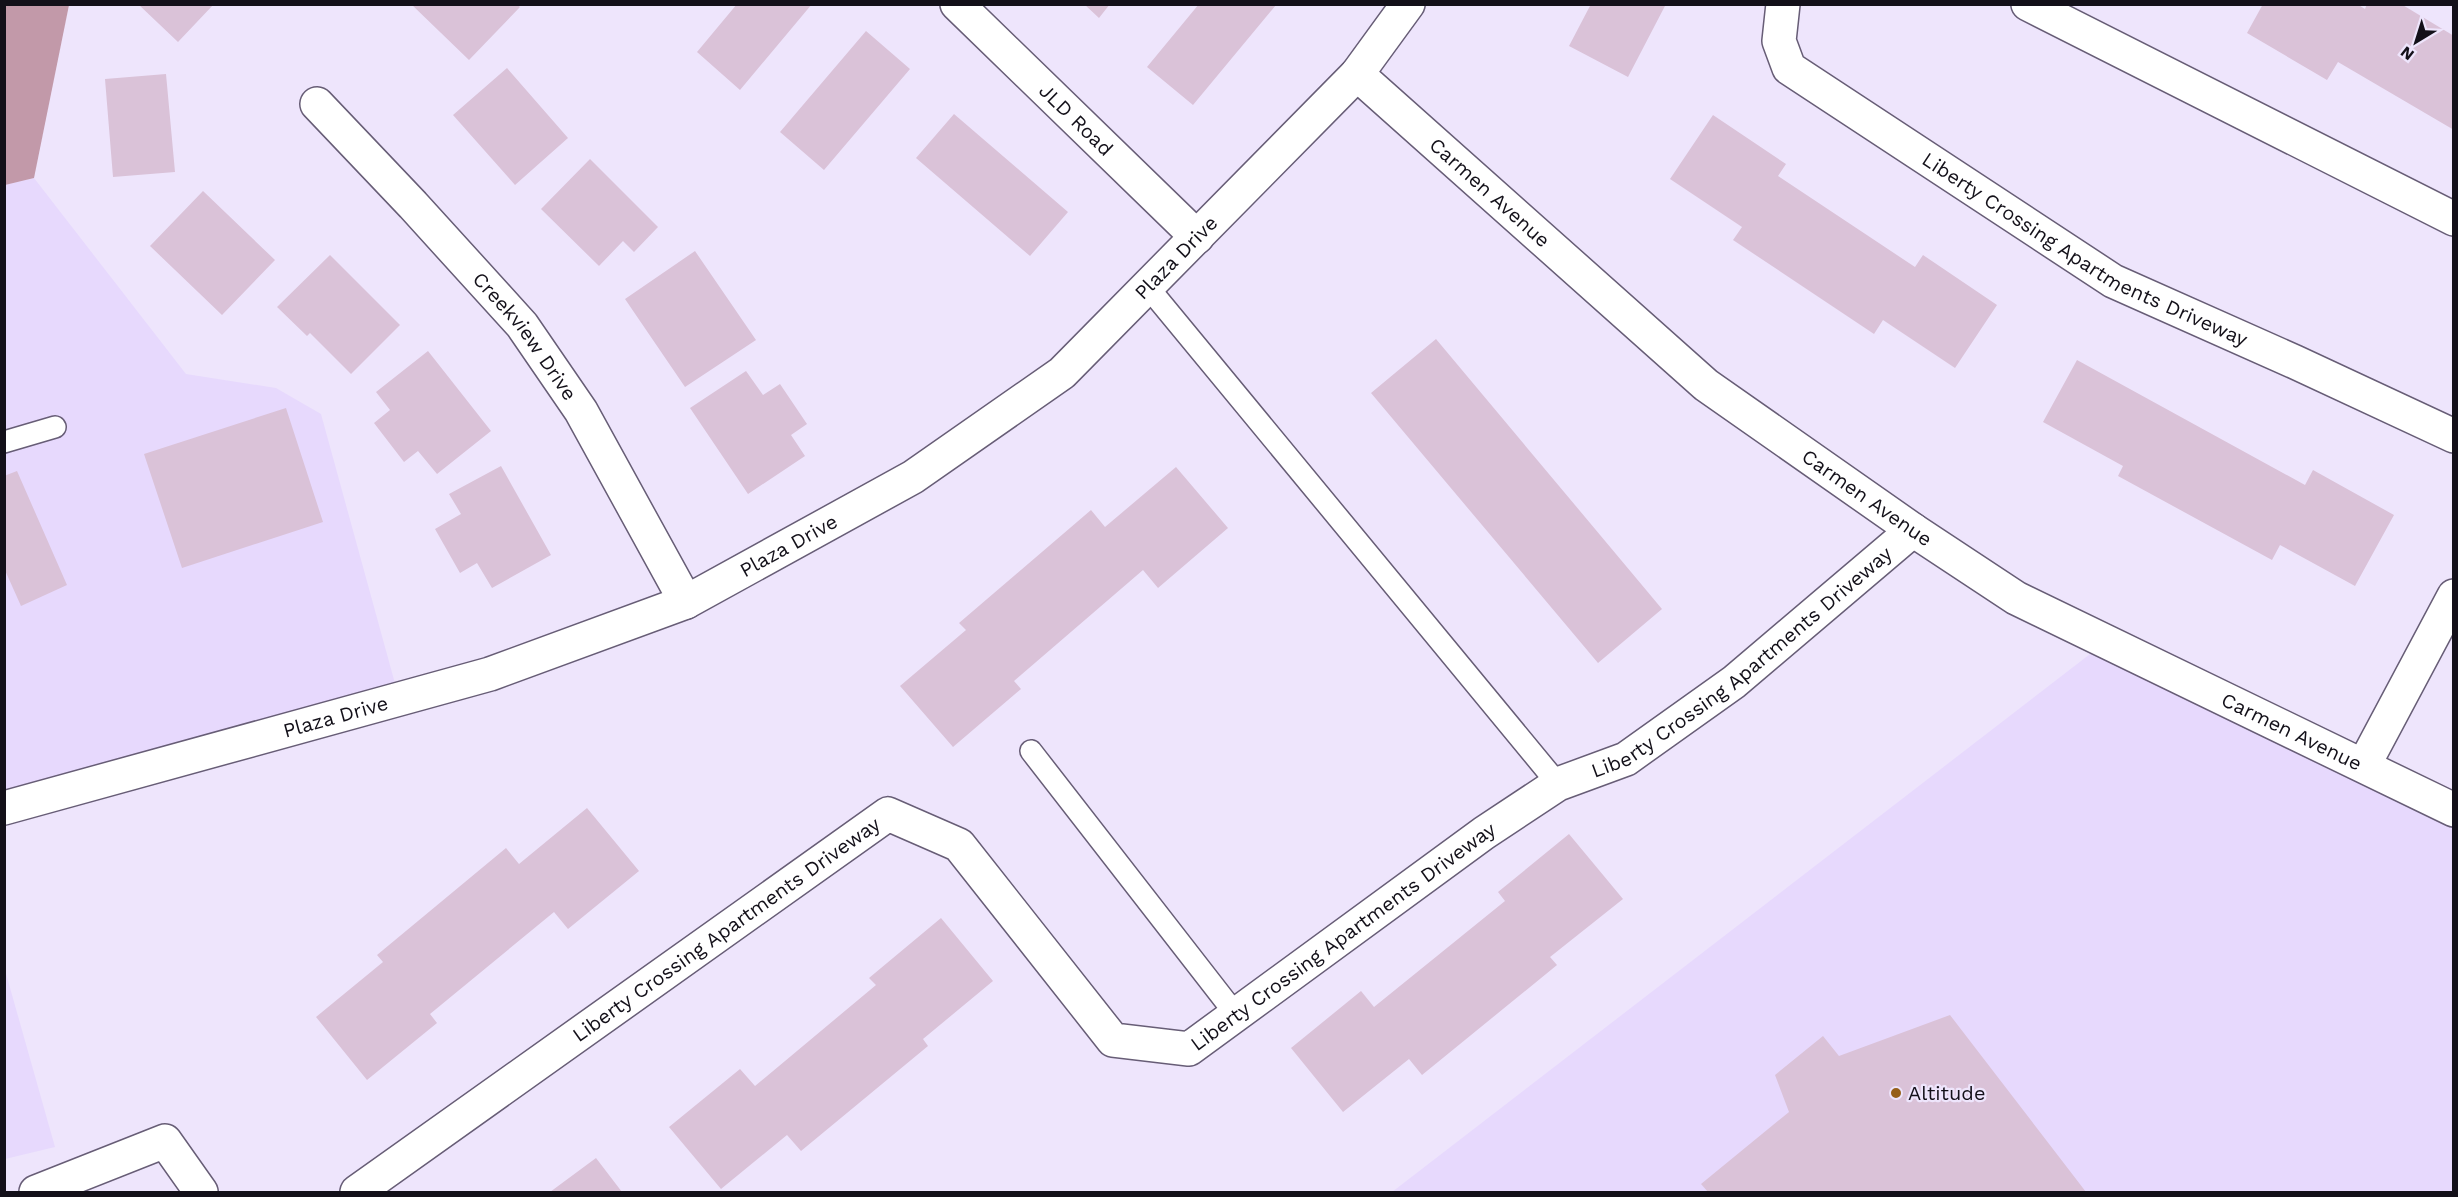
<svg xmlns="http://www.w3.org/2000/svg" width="2458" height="1197" font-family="'Work Sans',sans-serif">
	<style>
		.built { fill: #e7d9fd }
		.forest { fill: #c299a9 }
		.building { fill: #dac2d8 }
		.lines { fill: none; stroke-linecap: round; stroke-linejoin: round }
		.lane-casing { stroke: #675d76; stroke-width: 24 }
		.street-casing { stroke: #675d76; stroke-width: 36 }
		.lane { stroke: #fff; stroke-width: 21 }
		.street { stroke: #fff; stroke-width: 33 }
		.poi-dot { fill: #965f19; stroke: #eee5fc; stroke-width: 2 }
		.labels { text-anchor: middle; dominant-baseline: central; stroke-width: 4.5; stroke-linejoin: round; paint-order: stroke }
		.street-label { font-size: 20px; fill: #131019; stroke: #eee5fc }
		.poi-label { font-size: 20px; fill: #131019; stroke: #eee5fc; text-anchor: start }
	</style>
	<rect width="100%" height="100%" fill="#eee5fc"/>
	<path class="built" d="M34,178L186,374L276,388L321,414L399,698L5,808L4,185Z
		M2107,641L2453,810V1192H1392Z
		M5,970L55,1147L5,1159H4Z"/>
	<path class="forest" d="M5,4L69,5L34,178L5,185Z"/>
	<path class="building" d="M138,4H214L178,42Z
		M411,4H517L520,7L469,60Z
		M737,4H812L740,90L697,52Z
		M1084,4H1110L1099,18Z
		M1199,4L1276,5L1193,105L1147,67Z
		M1591,4H1666L1628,77L1569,46Z
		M2263,4H2357L2365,9L2367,4H2401L2454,36V130L2338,62L2327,80L2247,33Z
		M866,31L910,69L824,170L780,132Z
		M507,68L568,138L515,185L453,115Z
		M166,74L175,172L113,177L105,79Z
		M954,114L1068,212L1030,256L916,158Z
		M1713,115L1786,164L1778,176L1915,267L1923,255L1997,305L1955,368L1883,320L1874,334L1733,240L1742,227L1670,179Z
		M590,159L658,227L634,252L623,241L599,266L541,209Z
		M203,191L275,260L222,315L150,246Z
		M695,251L756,340L685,387L625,299Z
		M330,255L400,325L351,374L310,333L307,336L277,307Z
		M1436,339L1662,609L1598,663L1371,393Z
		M428,351L491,431L437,474L418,451L404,462L374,423L390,410L376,392Z
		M2077,360L2305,485L2313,470L2394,515L2355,586L2280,545L2272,560L2118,476L2123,466L2043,422Z
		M746,371L763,395L780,384L807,424L791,435L805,456L748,494L690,408Z
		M286,408L323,522L182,568L144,454Z
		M501,466L551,555L492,588L477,563L460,573L435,529L461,514L449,494Z
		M1176,467L1228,528L1158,588L1143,570L1014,681L1021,689L953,747L900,686L966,630L959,623L1091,510L1105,527Z
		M17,471L67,585L21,606L4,568V476Z
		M587,808L639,871L568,929L554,912L430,1014L437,1023L367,1080L316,1017L383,962L377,955L506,848L519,864Z
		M1569,834L1623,899L1550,957L1557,965L1422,1075L1409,1059L1343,1112L1291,1048L1361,991L1374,1007L1505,901L1498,892Z
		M941,918L993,981L923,1039L928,1046L801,1151L787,1135L721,1189L669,1127L740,1069L755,1086L876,985L869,978Z
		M1950,1015L2086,1192H1708L1701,1184L1789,1112L1775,1075L1823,1036L1839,1056Z
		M596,1158L622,1192H550Z"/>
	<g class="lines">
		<defs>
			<path id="lane" d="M1147,286L1558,784
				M4,442L55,427
				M1031,751L1237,1016"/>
			<g id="street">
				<path id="s1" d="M957,4L1197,237"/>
				<path id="s2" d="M1783,4L1779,41L1789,68L2113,281L2295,362L2454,436"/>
				<path d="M2028,4L2454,219"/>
				<path id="s3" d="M1357,74L1706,385L1913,530L2016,598L2454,810"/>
				<path id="s4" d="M317,104L413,205L522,325L581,411L686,602"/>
				<path d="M2364,765L2454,596"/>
				<path id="s5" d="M4,808L490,674L686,602L913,477L1062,373L1357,74L1408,4"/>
				<path d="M36,1192L165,1141L201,1192"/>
				<path id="s6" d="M357,1192L888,814L959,845L1113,1040L1189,1049L1484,833L1558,784L1626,759L1734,682L1913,530"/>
			</g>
		</defs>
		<use href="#lane" class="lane-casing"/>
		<use href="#street" class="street-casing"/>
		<use href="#lane" class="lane"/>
		<use href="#street" class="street"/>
	</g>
	<circle class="poi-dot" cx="1896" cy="1093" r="6"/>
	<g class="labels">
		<g class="street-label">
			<text stroke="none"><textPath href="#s1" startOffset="166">JLD Road</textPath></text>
			<text stroke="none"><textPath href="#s3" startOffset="178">Carmen Avenue</textPath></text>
			<text stroke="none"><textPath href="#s2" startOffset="414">Liberty Crossing Apartments Driveway</textPath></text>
			<text stroke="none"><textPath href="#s5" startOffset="1316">Plaza Drive</textPath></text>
			<text stroke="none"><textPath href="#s4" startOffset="312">Creekview Drive</textPath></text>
			<text stroke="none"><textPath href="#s3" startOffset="664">Carmen Avenue</textPath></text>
			<text stroke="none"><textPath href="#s5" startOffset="830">Plaza Drive</textPath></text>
			<text stroke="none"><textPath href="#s6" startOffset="1731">Liberty Crossing Apartments Driveway</textPath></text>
			<text stroke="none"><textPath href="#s5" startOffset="344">Plaza Drive</textPath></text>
			<text stroke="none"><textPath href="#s3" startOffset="1150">Carmen Avenue</textPath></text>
			<text stroke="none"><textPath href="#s6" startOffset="453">Liberty Crossing Apartments Driveway</textPath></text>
			<text stroke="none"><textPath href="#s6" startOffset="1245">Liberty Crossing Apartments Driveway</textPath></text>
		</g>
		<g class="poi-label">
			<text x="1908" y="1093">Altitude</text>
		</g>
	</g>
	<rect width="2458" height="1197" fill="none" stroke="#131019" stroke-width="12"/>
	<g transform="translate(2416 42) rotate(218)" stroke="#eee5fc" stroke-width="4.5" paint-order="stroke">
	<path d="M0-4.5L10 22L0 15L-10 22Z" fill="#131019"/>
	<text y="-9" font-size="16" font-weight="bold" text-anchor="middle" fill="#131019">N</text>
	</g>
</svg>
